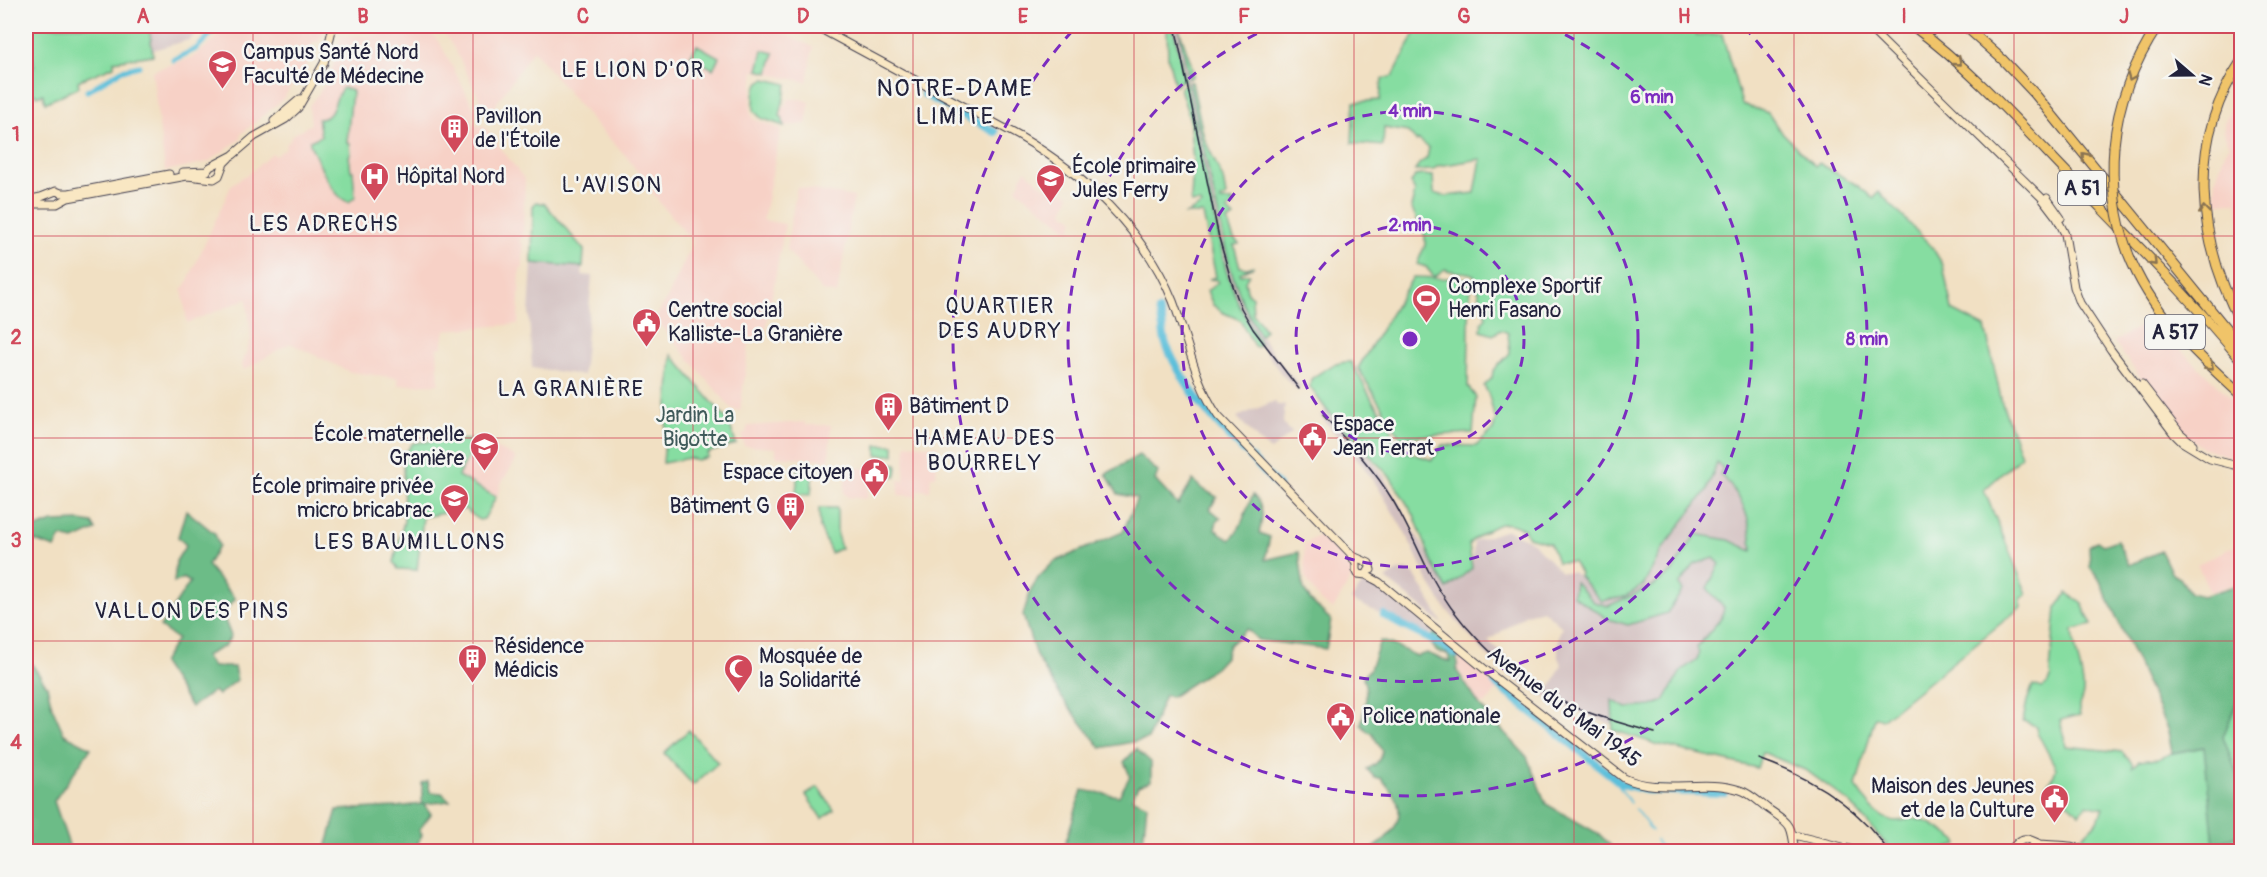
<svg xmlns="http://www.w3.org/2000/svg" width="2267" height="877" font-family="Pangolin,sans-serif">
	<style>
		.built { fill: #f7d1c6 }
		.industrial { fill: #d2bfbf; fill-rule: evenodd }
		.green { fill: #86dda1; stroke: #54806e; stroke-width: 1.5 }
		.forest { fill: #6cbc87; stroke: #476f61; stroke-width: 1.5 }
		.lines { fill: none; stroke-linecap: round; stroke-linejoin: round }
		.stream { stroke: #5bbfda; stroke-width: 1.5 }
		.canal { stroke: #5bbfda; stroke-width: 5 }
		.river { stroke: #5bbfda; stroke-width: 8 }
		.secondary-casing { stroke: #413e4f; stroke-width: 9 }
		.highway-casing { stroke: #413e4f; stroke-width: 11 }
		.secondary { stroke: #f9e7c3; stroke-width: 7 }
		.highway { stroke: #f0c469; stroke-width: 9 }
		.rail { stroke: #22223b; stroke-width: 1.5 }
		.highway-bridge-casing { stroke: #413e4f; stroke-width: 11; stroke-linecap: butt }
		.highway-bridge { stroke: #f0c469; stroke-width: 9 }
		.oneway { stroke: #897352 }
		.grid { fill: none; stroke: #d1495b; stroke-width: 1.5; stroke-opacity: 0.55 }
		.ring { fill: none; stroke: #7b2cbf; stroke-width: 3; stroke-dasharray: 10 8 }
		.labels { text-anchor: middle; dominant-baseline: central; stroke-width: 5; stroke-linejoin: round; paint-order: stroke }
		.shield { fill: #f6f6f2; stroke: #626272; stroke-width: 1.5 }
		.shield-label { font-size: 20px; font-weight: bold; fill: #22223b }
		.poi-label { font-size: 21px; fill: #22223b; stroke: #f6f6f2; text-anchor: start }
		.park-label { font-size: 21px; fill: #405a5a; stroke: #f6f6f2 }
		.street-label { font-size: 21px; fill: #22223b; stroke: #f6f6f2 }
		.neighbourhood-label { font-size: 22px; letter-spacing: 1.5px; fill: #22223b; stroke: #f6f6f2 }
		.quarter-label { font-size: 24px; letter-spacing: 1.5px; fill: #22223b; stroke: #f6f6f2 }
		.centre { fill: #7b2cbf; stroke: #f6f6f2; stroke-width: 3 }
		.ring-label { font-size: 18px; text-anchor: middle; font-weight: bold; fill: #7b2cbf; stroke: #f6f6f2; stroke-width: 5; stroke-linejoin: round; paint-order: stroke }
		.neatline { fill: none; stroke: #d1495b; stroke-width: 2 }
		.grid-label { font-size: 20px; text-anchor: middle; font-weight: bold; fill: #d1495b }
	</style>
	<rect width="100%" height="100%" fill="#f6f6f2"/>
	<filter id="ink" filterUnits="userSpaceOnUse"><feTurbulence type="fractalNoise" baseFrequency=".0167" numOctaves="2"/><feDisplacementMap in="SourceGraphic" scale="12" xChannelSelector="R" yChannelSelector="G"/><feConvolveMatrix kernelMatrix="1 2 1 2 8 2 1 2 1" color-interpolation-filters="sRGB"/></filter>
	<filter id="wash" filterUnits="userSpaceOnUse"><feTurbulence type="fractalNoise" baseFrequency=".008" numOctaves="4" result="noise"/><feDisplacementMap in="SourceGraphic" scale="24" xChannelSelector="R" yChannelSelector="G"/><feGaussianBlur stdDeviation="1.35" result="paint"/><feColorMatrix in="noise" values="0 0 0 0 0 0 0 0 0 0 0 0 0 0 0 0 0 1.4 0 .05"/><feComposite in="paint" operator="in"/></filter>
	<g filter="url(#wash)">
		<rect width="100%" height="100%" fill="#f1e0c3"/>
		<path class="built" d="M226,26H324L319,42H313L306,69L296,79L283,99L240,135L242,138L208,162L165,171L152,71L193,57L217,38Z
			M440,26H766L813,47L807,82L754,71L750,111L753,119L781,129L763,220L785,224L764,339L750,337L740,411L732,409L655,319L670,293L693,242L660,203L626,156L593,122L533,50L488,116L455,50Z
			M425,27L440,43L476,112L471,121L478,126H484L525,180L523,238L520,239V242L523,244V268L520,269L518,324L445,330L442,347L437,348L439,384L398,385V378L350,372L290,343L244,370L242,365L251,339L247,299L187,323L182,288L185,287L232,184L251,172L270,155L273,153L275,156L286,148L285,145L291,139V136L311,124L309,106L324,86L333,66L341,36H366Z
			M2241,87V234L2237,202L2216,203L2215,191L2216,179L2225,152L2230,145L2223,132L2225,121Z
			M789,99H802L810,102L806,124L784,126L782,121V110Z
			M1025,170L1045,188L1050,182L1070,195L1063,211L1074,220L1070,231L1016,189Z
			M797,187L854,197L837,294L822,291L786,249Z
			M2153,318L2171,341L2241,407V461L2202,447L2179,429L2114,342Z
			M805,422V425H831L829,460L776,456V448L744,446L742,434H745L748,426Z
			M477,441L514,456L516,460L499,487L501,488L496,497L458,476Z
			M906,444L938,446L936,476H931L930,491L918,490L917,496L898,495L899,480H904Z
			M849,467L871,469L867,499L847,497V495L844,494L846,472L849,471Z
			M1323,533L1350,562L1352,576L1333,610L1320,601L1305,577L1304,544Z
			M2241,543V582L2210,592L2197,564Z
			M1461,654L1498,688L1485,705L1479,703L1458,669Z"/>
		<path class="industrial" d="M149,26H205L189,40L153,50Z
			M1173,26H1178L1189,80L1185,81Z
			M1189,82L1221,233L1238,293L1260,336L1286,370L1302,387L1297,391L1280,372L1260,344L1244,316L1232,289L1218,238L1191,114L1186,83Z
			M532,263L583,267L582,275L592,276L583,375L532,368L529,315Z
			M1275,401L1277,405H1285L1283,422L1287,429L1293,432L1271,450L1263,445L1237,417Z
			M1326,409L1363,449L1384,476L1447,589L1472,568L1474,541L1507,530L1532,542L1561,572H1572L1579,576L1584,583L1651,574L1661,551L1707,490L1717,463L1723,468L1720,474L1729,483L1744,506L1751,523L1752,552L1729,540L1696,534L1672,572L1653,586L1608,606L1594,602L1576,583L1608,619L1679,585L1695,564L1714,558L1720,564L1707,588L1724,608L1721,617L1697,647L1699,654L1697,659L1681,671L1664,701L1652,706L1627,708L1620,702L1654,736L1602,721L1558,704L1518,681L1484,653L1446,609L1428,581L1408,538L1378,487L1361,463L1320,416ZM1543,610L1562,627L1558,637V658L1562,664L1551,687L1528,672L1525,674L1488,641L1526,614Z
			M1407,569L1415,575L1443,624L1386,579L1397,571Z
			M1366,579L1387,592L1433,631L1429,636L1351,600Z"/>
		<path class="green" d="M26,26H149L153,55L114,61V66L78,81L79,87L45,103L43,94L37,96L36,94H29L26,82V68L34,66L26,33Z
			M1167,26H1173L1185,81H1180L1175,86L1168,58Z
			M1178,26L1191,63L1193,76L1189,79Z
			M1419,26H1694L1697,36L1722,34L1742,104L1768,113L1778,128L1815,166L1819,163L1857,185L1873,198L1879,192L1932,247L1943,265L1952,310L1985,327L2002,403L2021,456L1984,490L2027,594L2021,599V607L1882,720L1875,717L1856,786C1865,800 1878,821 1897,821C1904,821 1910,818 1916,819C1932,821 1945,833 1958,841V844C1940,854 1924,854 1904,847L1902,851H1892L1851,804L1829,787L1807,771L1762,752L1757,768L1656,744L1613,730L1612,700L1627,708L1652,706L1664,701L1681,671L1697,659L1699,654L1697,647L1722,617L1724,608L1707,588L1720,564L1714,558L1695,564L1679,585L1683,590L1667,613L1628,625L1608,619L1573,596L1575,582L1594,602L1608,606L1653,586L1672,572L1696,534L1729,540L1752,551C1751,519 1744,498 1720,474L1723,468L1717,463L1707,490L1661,551L1644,585L1624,597L1601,601L1579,576L1580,573L1573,562H1557L1550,543L1528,537L1524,529C1517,526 1509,522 1501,524C1495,525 1472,539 1469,544L1472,568L1447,589L1433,565L1414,515L1391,478L1326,409L1310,387L1311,379C1324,370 1335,361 1351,362L1374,403L1391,427L1393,442L1403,450L1432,460L1442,445L1476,446L1493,430L1496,419C1490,407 1492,397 1484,386L1492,378L1493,371L1510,353L1508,333L1501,330L1493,335L1481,331L1482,323L1486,317L1474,275C1464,270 1455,274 1445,269L1434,277L1426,267L1417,264L1425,245V236L1411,207L1415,192L1411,183L1415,176L1422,175L1433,176L1434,193L1445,196L1475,193L1481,159L1438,166L1433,170L1415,171L1419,164L1427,158L1429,148L1419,140L1416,141L1408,132L1384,128L1383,146L1352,143L1354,102L1380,100L1382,79L1393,76Z
			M697,45L719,57L713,69L690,57Z
			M763,50L774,53L769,73L758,70Z
			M765,79L787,84L780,116L782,117L784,126L761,118L754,111C754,99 752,84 765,79Z
			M1189,82H1192L1204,138L1223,179L1226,196L1221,199V201H1233V206L1227,210L1234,217L1227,221L1234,239L1239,244L1234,245L1240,267L1247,268L1254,266L1240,273L1241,275L1249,274L1245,282L1248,294L1252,297L1253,314L1265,330L1260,336L1243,304L1230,268Z
			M1186,83L1226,270L1238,303L1260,344L1257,347L1254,346L1240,320L1222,312L1213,305L1207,291L1218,282L1217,280L1209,279L1216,277L1203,214H1186L1202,205L1201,203H1192L1191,200L1193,161L1189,117L1180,88Z
			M343,88L352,91L347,142L350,143L351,155L349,156L351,171H353L355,197L349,202C333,199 317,159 310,144V141L321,136L318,119C337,119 332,98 343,88Z
			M536,202L545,204L584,250L583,267L532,263L533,206Z
			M1413,277L1470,279L1468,387L1476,397L1473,433L1400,437L1358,368Z
			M672,355L729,422L736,444L707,453L708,457L697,460L689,458L663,463Z
			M455,439L477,441L458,476L496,497L484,519L479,520L465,509L423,517L417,570L398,569L394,562L404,521L403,456L413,443Z
			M877,445H894V455H877Z
			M875,463L897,464L896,477L875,476Z
			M798,469L813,470L811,495L796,494Z
			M819,508H837V535L841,548L831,553L820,528Z
			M2067,593L2082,604L2092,625L2073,630C2073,649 2085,676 2083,692C2082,703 2077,701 2080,715L2060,720L2066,746L2122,752L2132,763V767L2139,761L2158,759L2172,753L2204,747L2241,677V851L2092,852L2075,844L2098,821L2103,808L2087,804L2079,814C2070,802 2057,796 2046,785L2053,778L2056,768L2037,732L2036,726L2023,721L2027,701L2033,685L2042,688L2048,684L2051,678L2050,671L2056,608Z
			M689,730L718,763L693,785L664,753Z
			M818,787L834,810L822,819L806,795Z"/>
		<path class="forest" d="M1139,455L1158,472L1155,480L1178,505L1193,480L1201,488L1217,497L1210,509L1221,518L1217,521L1215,529L1230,540C1243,528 1245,510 1253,495C1265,507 1263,518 1259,533L1270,537L1265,560L1299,552L1304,590L1310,600L1331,620L1326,649L1258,640L1247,629L1229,645L1225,657L1215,668L1174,695L1170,697L1165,695L1148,739L1101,748L1062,698L1036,656L1023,615L1031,589L1038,578L1054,562L1123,532L1137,498L1118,494L1106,474Z
			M186,510L215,534L219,546L207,565L235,599L222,613L231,636L225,646L205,656L213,667H234L237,680L218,695L214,691L191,707L162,663L177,639L160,627L190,582L183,578L174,583L176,561L186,545L178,537Z
			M80,521L92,523L96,530L74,540L61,537L55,548L26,538V525L34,529L53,522Z
			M2117,540L2129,565L2161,551L2172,574L2180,578L2190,593L2203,596L2241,584V692L2223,737L2241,784L2239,834L2214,845L2204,747L2172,753L2168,731L2099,579L2090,567L2089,546L2097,541L2103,545Z
			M1435,633L1461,653L1458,658L1455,657L1458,663L1457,671L1480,706L1527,757L1546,804L1599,834L1616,851H1370C1387,839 1408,821 1395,797C1392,791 1386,784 1381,778H1375L1367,769C1376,765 1380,761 1382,751L1372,733L1368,732L1361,724C1365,707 1369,694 1363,677L1370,669L1380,641C1393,643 1404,651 1417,656L1427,653L1450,662L1448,654L1437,652L1429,640Z
			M26,656L47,686L52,707L64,734L91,748L54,801L71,851H26Z
			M1136,749L1151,762V781L1138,786L1132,798L1147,805L1142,851H1060L1065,844L1082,790L1119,796L1130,776L1124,762Z
			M428,781L430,792L442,793L450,801L424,804L431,814L419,830L422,835L417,845L419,851H327L326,848L337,810L396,807L422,804V783Z"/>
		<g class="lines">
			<path class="stream" d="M1612,777L1631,803
				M1635,809L1652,831
				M1656,840L1663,852"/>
			<path class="canal" d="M173,60L196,49L219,26
				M87,91L122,70L139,66"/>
			<path class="river" d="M924,94L995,132
				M1159,311C1164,322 1162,336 1167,347C1185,388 1212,420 1244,451
				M1250,457L1278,486
				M1384,615C1406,630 1434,638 1456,654
				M1495,683L1622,784L1645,790L1724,793"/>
		</g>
	</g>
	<g filter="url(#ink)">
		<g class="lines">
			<defs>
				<path id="secondary" d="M815,26L1019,136C1084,174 1144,230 1173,301C1188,340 1194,381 1218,416L1350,553L1356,564V570L1358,574L1366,575L1370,568
					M1867,26L2041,197L2057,218L2065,234L2074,287L2080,303L2111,350L2174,434L2182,442L2210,459L2242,467
					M274,121L300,99
					M207,171L210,167L233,155L254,137L286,119L298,108L324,63L333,26
					M183,172L207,171
					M2047,198L2061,218
					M26,200L41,197L56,191L61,193H69L169,174
					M26,204H57L68,198L187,176L214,179L219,176L224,163L229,158
					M2142,384L2180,433L2193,444
					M1353,556L1369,563L1371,570
					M1366,575L1379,582L1493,676L1624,778C1660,795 1703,778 1740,790C1750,793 1759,802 1767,808C1791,825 1791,822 1795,852
					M1794,835L1863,852
					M2033,842V852
					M2004,852C2014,850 2016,841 2023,839C2029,837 2035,843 2041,844C2059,846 2071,843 2088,852"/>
				<path id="highway" d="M1913,26C1971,69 2020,124 2071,177C2129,237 2189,296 2242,361
					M1965,26L2002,59L2035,94L2242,348
					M2242,60C2186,142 2197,241 2242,325
					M2114,146C2118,102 2134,62 2158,26
					M2128,253C2151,313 2195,353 2242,396"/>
			</defs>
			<use href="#secondary" class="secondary-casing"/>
			<use href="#highway" class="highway-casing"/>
			<use href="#secondary" class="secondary"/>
			<use href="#highway" class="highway"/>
			<path class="rail" d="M1175,26L1219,238L1232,283L1241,308L1253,329L1299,389
				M1323,415C1348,442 1373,468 1392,499C1406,522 1417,548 1429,572C1455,622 1497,664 1544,692C1578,712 1618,722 1655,733
				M1759,759C1810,777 1858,805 1889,852"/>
			<defs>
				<path id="highway-bridge" d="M2114,146C2111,183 2115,218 2128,253"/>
			</defs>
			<use href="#highway-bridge" class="highway-bridge-casing"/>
			<use href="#highway-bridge" class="highway-bridge"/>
		</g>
		<defs><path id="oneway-chevron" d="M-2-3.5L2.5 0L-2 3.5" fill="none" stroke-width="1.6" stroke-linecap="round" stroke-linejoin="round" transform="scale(1.5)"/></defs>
		<g class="oneway">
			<use href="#oneway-chevron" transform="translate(1958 62) rotate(41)"/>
			<use href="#oneway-chevron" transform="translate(2131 77) rotate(112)"/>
			<use href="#oneway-chevron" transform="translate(2085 156) rotate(-129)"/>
			<use href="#oneway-chevron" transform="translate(2204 210) rotate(-96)"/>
			<use href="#oneway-chevron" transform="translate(2153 262) rotate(46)"/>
			<use href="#oneway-chevron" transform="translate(2210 367) rotate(43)"/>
		</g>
	</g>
	<path class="grid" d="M253,26V852M473,26V852M693,26V852M913,26V852M1134,26V852M1354,26V852M1574,26V852M1794,26V852M2014,26V852M26,236H2242M26,438H2242M26,641H2242"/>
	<g class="ring">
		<circle cx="1410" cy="339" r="114"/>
		<circle cx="1410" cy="339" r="228"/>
		<path d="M1549 27A342 342 0 1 1 1271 27"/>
		<path d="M1744 27A457 457 0 1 1 1076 27"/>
	</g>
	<defs>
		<symbol id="university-pin" viewBox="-11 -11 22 30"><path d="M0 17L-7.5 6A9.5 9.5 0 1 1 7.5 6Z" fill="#d1495b" stroke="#f6f6f2"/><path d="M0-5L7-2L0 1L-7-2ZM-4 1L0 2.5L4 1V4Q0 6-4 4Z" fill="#fff"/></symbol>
		<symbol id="building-pin" viewBox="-11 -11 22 30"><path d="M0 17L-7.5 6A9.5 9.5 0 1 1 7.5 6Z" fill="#d1495b" stroke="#f6f6f2"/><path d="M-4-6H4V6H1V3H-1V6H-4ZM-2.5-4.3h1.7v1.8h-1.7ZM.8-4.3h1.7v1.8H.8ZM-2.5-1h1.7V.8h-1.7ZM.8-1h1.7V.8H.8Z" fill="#fff"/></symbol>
		<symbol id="hospital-pin" viewBox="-11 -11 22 30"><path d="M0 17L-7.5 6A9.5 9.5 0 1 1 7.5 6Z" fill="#d1495b" stroke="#f6f6f2"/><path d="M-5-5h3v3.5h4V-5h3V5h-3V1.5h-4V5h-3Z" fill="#fff"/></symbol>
		<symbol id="school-pin" viewBox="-11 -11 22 30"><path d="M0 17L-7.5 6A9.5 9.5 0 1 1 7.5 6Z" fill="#d1495b" stroke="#f6f6f2"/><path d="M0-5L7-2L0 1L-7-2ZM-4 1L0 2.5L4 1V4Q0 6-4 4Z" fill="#fff"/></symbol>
		<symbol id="stadium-pin" viewBox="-11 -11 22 30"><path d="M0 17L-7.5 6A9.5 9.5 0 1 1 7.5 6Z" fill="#d1495b" stroke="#f6f6f2"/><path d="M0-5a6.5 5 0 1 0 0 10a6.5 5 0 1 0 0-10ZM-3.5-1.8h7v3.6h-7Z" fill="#fff"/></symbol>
		<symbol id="civic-pin" viewBox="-11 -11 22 30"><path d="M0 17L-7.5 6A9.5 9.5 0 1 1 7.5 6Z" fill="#d1495b" stroke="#f6f6f2"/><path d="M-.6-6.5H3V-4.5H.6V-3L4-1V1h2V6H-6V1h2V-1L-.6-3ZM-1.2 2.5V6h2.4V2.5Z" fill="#fff"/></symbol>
		<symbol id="mosque-pin" viewBox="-11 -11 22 30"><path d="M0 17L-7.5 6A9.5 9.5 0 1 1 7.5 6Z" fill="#d1495b" stroke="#f6f6f2"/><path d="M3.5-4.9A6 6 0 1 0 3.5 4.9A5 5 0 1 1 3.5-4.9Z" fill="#fff"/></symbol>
	</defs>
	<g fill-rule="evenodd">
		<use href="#university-pin" x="206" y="48" width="33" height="45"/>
		<use href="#building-pin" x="438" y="112" width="33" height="45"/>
		<use href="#hospital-pin" x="358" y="160" width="33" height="45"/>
		<use href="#school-pin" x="1034" y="162" width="33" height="45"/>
		<use href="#stadium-pin" x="1410" y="282" width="33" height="45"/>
		<use href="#civic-pin" x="630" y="306" width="33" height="45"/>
		<use href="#building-pin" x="872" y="390" width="33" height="45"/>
		<use href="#civic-pin" x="1296" y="420" width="33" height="45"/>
		<use href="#school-pin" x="468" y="430" width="33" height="45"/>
		<use href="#civic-pin" x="858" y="456" width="33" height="45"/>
		<use href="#school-pin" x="438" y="482" width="33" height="45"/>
		<use href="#building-pin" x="774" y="490" width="33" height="45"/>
		<use href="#building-pin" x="456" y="642" width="33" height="45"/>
		<use href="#mosque-pin" x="722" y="652" width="33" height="45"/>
		<use href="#civic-pin" x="1324" y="700" width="33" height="45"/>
		<use href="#civic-pin" x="2038" y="782" width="33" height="45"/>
	</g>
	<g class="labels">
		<g class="shield">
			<rect x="2058" y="171" width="48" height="34" rx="4.5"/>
			<rect x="2145" y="315" width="60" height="34" rx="4.5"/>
		</g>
		<g class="shield-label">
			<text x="2082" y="188">A 51</text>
			<text x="2175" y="332">A 517</text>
		</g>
		<g class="poi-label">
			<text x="243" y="52">Campus Santé Nord<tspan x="243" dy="24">Faculté de Médecine</tspan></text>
			<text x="475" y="116">Pavillon<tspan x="475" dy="24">de l'Étoile</tspan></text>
			<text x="1072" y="166">École primaire<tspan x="1072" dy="24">Jules Ferry</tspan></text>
			<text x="396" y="176">Hôpital Nord</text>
			<text x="1448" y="286">Complexe Sportif<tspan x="1448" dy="24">Henri Fasano</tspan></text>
			<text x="668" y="310">Centre social<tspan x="668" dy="24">Kalliste-La Granière</tspan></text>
			<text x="909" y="406">Bâtiment D</text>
			<text x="1333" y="424">Espace<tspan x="1333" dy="24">Jean Ferrat</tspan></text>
			<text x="464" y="434" text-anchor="end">École maternelle<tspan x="464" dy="24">Granière</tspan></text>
			<text x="853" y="472" text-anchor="end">Espace citoyen</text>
			<text x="433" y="486" text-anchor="end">École primaire privée<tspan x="433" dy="24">micro bricabrac</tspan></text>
			<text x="770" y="506" text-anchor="end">Bâtiment G</text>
			<text x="494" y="646">Résidence<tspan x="494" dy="24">Médicis</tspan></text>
			<text x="759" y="656">Mosquée de<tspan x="759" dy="24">la Solidarité</tspan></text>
			<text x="1362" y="716">Police nationale</text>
			<text x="2034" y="786" text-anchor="end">Maison des Jeunes<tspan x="2034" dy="24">et de la Culture</tspan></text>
		</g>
		<g class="park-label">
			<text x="695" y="415">Jardin La<tspan x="695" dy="24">Bigotte</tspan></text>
		</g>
		<g class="street-label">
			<text transform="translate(1564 707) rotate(37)">Avenue du 8 Mai 1945</text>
		</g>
		<g class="neighbourhood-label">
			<text x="633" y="70">LE LION D'OR</text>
			<text x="612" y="185">L'AVISON</text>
			<text x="324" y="224">LES ADRECHS</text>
			<text x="1000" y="306">QUARTIER<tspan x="1000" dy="25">DES AUDRY</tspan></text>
			<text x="571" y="389">LA GRANIÈRE</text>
			<text x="985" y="438">HAMEAU DES<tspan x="985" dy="25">BOURRELY</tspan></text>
			<text x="410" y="542">LES BAUMILLONS</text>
			<text x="192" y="611">VALLON DES PINS</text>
		</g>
		<g class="quarter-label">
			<text x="955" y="88">NOTRE-DAME<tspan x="955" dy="28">LIMITE</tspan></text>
		</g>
	</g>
	<circle cx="1410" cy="339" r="9" class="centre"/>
	<g class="ring-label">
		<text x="1652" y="103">6 min</text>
		<text x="1410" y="117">4 min</text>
		<text x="1410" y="231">2 min</text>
		<text x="1867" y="345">8 min</text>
	</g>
	<rect width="2267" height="877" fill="none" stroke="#f6f6f2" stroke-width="66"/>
	<g transform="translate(2192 75) rotate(110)" stroke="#f6f6f2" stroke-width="4.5" paint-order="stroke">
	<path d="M0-4.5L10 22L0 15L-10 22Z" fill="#22223b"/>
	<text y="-9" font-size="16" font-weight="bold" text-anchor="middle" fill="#22223b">N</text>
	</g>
	<rect x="33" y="33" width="2201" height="811" class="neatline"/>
	<g class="grid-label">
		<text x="143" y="23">A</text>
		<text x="363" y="23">B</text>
		<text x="583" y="23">C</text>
		<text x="803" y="23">D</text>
		<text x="1023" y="23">E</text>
		<text x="1244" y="23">F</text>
		<text x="1464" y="23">G</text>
		<text x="1684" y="23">H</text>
		<text x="1904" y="23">I</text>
		<text x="2124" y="23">J</text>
		<text x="16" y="141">1</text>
		<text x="16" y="344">2</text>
		<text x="16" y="547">3</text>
		<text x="16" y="749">4</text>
	</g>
</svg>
